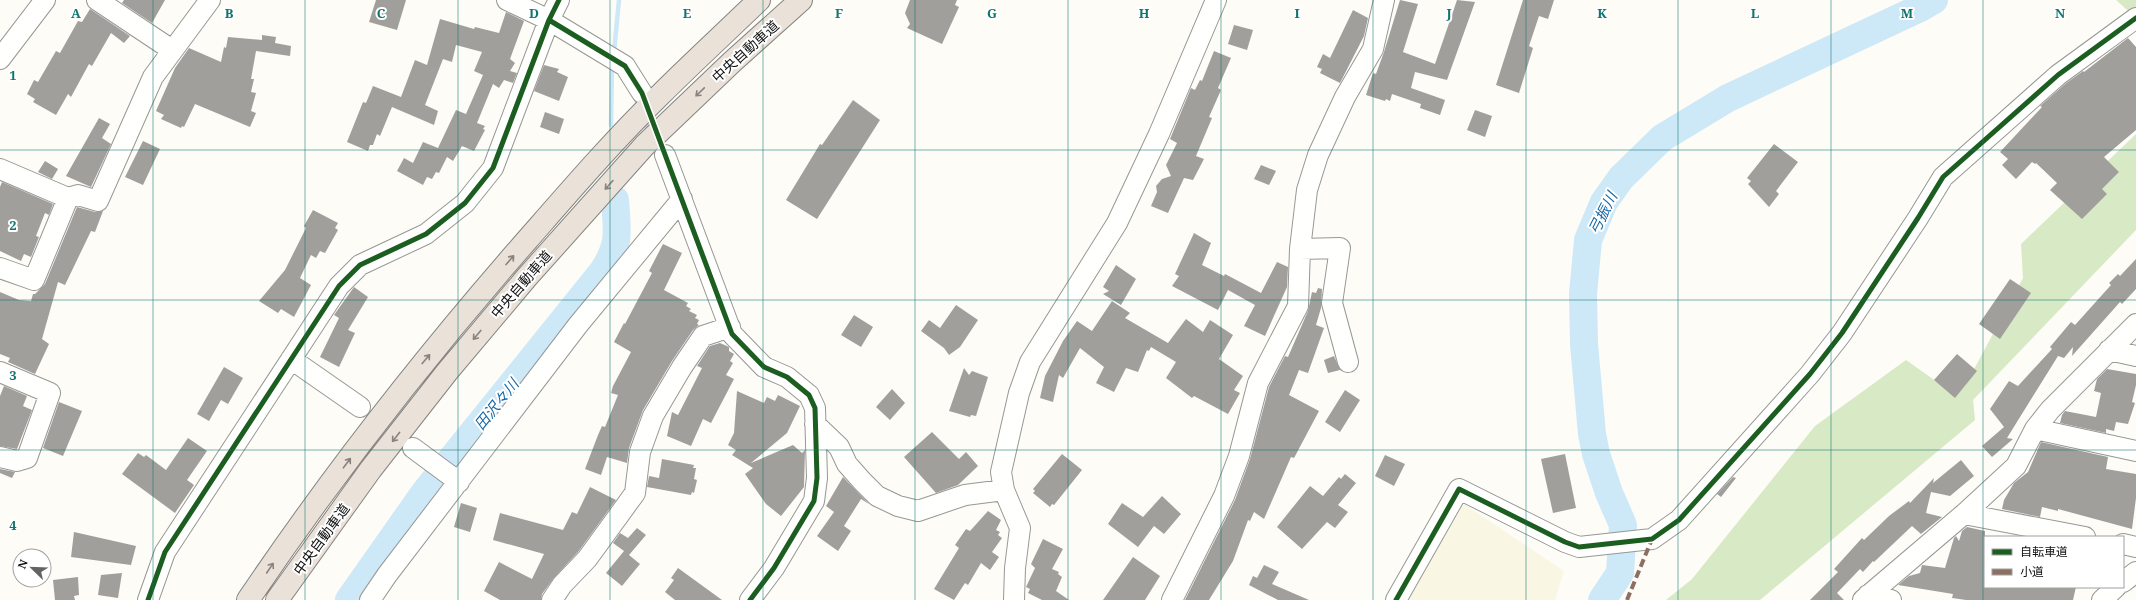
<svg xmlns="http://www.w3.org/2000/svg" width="2136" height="600" font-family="'Noto Serif','Noto Sans JP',serif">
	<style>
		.farmland { fill: #f9f7e4 }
		.forest { fill: #d8eac5 }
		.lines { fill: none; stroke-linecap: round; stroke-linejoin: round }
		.stream { stroke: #cde8f7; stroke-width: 4.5 }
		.river { stroke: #cde8f7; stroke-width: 28 }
		.building { fill: #a19f9c }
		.minor-tunnel { stroke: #dad9d4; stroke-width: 20; stroke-dasharray: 20 10; stroke-linecap: butt }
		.minor-casing { stroke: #979795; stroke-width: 22 }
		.highway-casing { stroke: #858482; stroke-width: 24 }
		.minor { stroke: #fffffe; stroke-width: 20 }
		.highway { stroke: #eae1d8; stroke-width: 22 }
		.quiet { stroke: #8d6e63; stroke-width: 4; stroke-dasharray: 8 4; stroke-linecap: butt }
		.cycleway-casing { stroke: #fff; stroke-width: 8 }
		.cycleway { stroke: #1b5e20; stroke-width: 5 }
		.oneway { stroke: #88837e }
		.grid { fill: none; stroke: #0f766e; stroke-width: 1; stroke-opacity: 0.55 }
		.labels { text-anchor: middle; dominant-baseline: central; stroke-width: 4; stroke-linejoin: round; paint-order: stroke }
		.street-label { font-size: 14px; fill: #111; stroke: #fff }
		.water-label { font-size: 15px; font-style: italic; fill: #1768a6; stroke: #fff }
		.grid-label { font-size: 13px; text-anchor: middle; font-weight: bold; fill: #0f766e; stroke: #fff; stroke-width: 4; stroke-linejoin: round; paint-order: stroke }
	</style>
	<rect width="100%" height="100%" fill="#fdfcf7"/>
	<path class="farmland" d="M1464,504L1564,571L1555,600H1407Z"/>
	<path class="forest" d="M2116,0H2136V18Z
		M2136,134V230L1973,400L1975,420L1760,600H1666L1692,579L1815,426L1906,360L1950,391L1965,386L2023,278L2021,244Z"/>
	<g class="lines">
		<path class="stream" d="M614,52L619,0
			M611,125L612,65"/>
		<path class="river" d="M349,600L425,492L603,271C621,243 617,232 615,200
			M1602,600L1620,573L1623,525L1609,493L1596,454L1592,434L1584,344L1583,294L1588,240L1604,202L1621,178L1662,138L1728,98L1922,7L1934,0"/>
	</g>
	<path class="building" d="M124,0H165L152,23L122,3Z
		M376,0H406L397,30L369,22Z
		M910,0H957L955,5L959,7L942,44L907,28L910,24L905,13Z
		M1400,0L1418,4L1403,52L1435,64L1457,0L1475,2L1447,80L1415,72L1411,88L1445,100L1440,115L1420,108L1421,104L1392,94L1390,101L1386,99L1385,101L1366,95L1373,73L1376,74L1384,52Z
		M1523,0H1554L1548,19L1539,16L1529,46L1533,48L1519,93L1496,85Z
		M90,9L130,36L124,43L111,33L92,66L89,64L71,97L68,94L56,115L33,102L35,99L27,94L34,80L38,82L56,51L60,53L78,21L82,22Z
		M1353,10L1368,18L1364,36L1340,83L1320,73L1322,69L1317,67L1323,54L1330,58Z
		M506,12L524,21L510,59L515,63L510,71L517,73L513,83L504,80L499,88L493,84L477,123L485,126L483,129L485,130L474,151L462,146L453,161L447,157L439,173L436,172L432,179L427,177L423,185L397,171L404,158L413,163L423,142L438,148L456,110L466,114L483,75L474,71L482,52L456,45L452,62L443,59L425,105L438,111L434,125L392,107L380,136L377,134L373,145H370L368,151L347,142L363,102L366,103L373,86L401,97L415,60L427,65L440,19L474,29L475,27L499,33Z
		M1234,25L1253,30L1247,50L1228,44Z
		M262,35L276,37L275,43L291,46L290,56L256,51L251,79H254L251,92L256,93L251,111L256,113L250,127L195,104L184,127L182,126L181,128L161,119L164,115L156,111L175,68L189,48L221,62L224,47L226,48L228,37L262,40Z
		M2128,38L2136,47V130L2104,157L2119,172L2102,189L2107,194L2082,219L2050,190L2057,183L2036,163L2035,164L2032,162L2016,179L2002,165L2008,159L2000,152L2042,107L2040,106L2065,84L2083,71L2084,72Z
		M1214,51L1231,58L1218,88L1221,90L1209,117L1212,118L1196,156L1204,159L1193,180L1184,178L1168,213L1151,206L1157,192L1156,186L1162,179L1171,176L1166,165L1177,143L1170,139L1191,88L1195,90L1200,80L1202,81Z
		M544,65L559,69L557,72L568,77L559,101L534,91Z
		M853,100L880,120L817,219L786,200L820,144L822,145Z
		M1475,110L1492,116L1485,137L1467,130Z
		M545,112L564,119L559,134L540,127Z
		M99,118L110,124L102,138L111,144L91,187L66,176Z
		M143,141L160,149L143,185L125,177Z
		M1774,144L1798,162L1776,191L1779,194L1769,207L1748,184L1751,181L1747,178Z
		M45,161L58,169L52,179L38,172Z
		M1261,165L1276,171L1269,185L1254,179Z
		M2,182L53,204L49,215L45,213L36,236L39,237L31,257L24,254L21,261L0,251V187Z
		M77,207L95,212L103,211L95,232L91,231L65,285L58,282L42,339L49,344L35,374L8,362L10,358L0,354V292L19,300L31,301L33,294H35L45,284Z
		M313,210L338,223L335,228L338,230L325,253L320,251L316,258L311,255L300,278L311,285L294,317L281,309L278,313L259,301L285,270L306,228L304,226Z
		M1194,233L1211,243L1202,265L1224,276L1225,274L1261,293L1277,262L1288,267L1287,287L1265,336L1244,326L1255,305L1228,290L1218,310L1172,286L1179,276L1175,274Z
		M663,244L682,253L664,290L688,303L686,306L691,309L689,311L697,315L695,318L699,320L697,324L699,325L693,330L672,361L643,410L629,448L627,463L607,457L601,475L585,469L598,435L602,426L605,427L618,395L611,393L613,386L631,352L614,342L624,323L625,324L652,273L649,271Z
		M2136,259V289L2122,304L2120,302L2072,356L2073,347L2064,358L2058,356L2007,438L2013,439L1992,457L1982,446L2004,427L1990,409L2009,381L2018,386L2052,349L2050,347L2071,322L2075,325L2111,285L2109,283L2118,274L2120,276Z
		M1116,265L1136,279L1121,305L1103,294L1109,291L1103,287Z
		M2010,279L2031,293L2000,339L1979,324Z
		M354,287L368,297L348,330L355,333L339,367L320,357L339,318L334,315Z
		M1318,288L1322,289L1321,308L1316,325L1324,328L1308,373L1299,370L1289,395L1319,411L1294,458L1291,457L1264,519L1254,512L1250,521L1248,520L1233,561L1209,600H1185L1235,500L1250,459L1269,387L1285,356L1288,357L1308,311L1312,292L1316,293Z
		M1112,301L1130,313L1125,318L1168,343L1186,319L1203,332L1210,320L1233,335L1219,359L1243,376L1234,390L1240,393L1228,414L1194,396L1192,398L1166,378L1176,362L1151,347L1149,351L1147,350L1138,372L1126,368L1114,392L1096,383L1104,367L1080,348L1063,378L1059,375L1053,402L1040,398L1045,376L1063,341L1077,321L1092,331Z
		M956,305L978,320L960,347L949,355L944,348L921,331L929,320L940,328Z
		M854,315L873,327L861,347L841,335Z
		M720,343L729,347V351L734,354L730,361L733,363L726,375L734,379L711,423L703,419L691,446L667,436L672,412L678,415L702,368L697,366L710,346Z
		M1957,354L1977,371L1955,398L1934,380Z
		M1334,356L1340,370L1328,373L1324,360Z
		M224,367L243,378L228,404L221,400L209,421L197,414Z
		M964,368L969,375L972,371L988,377L976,416L971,415L970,417L949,411Z
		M2107,369L2136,374V385L2132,402L2135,403L2128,424L2116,422L2114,431L2106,429V433L2060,423L2062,415L2065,411L2096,417L2101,393L2094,391L2097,379Z
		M4,386L27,396L23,406L32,410L17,449L0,446V396Z
		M892,389L905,403L890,420L876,407Z
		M1345,390L1360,400L1340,432L1325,422Z
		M737,391L764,403L767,397L775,401L778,395L800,406L787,433L751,463L793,445L802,453L805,450L804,487L781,516L766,504L745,474L753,468L732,455L736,450L728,445L734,433Z
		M59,402L82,411L63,456L43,448Z
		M932,432L959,459L966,452L978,466L958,485L936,493L904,457Z
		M188,438L207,451L187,480L194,485L175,513L122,474L138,453L144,457L146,455L166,470Z
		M2041,442L2108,457L2106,469L2136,474V498L2132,529L2058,509V511L2042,507L2040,517L2002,509L2004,500L2014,483L2028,472Z
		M1062,454L1082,470L1054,505L1052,504L1050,507L1033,493L1035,491L1033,489Z
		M1565,454L1576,508L1553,513L1541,459Z
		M1385,455L1405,464L1394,486L1375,476Z
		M662,459L694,465L693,468H696L694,479L697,480L694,493L692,492L691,495L647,487L649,476L659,478Z
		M1961,460L1974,476L1950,496L1931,492L1926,513L1942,517L1921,534L1912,526L1874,562L1873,561L1863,572L1860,569L1837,593L1844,600H1810L1838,572L1834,569L1862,538L1864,540L1889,516L1909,501L1910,503L1934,478L1933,483Z
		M0,469L15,472L12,478L0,473Z
		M1345,474L1356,483L1338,505L1348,512L1335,528L1327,522L1302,549L1277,527L1310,486L1323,496L1339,477L1341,479Z
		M843,477L869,504L861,499L844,526L851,531L838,551L817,536L834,512L826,506Z
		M1733,477L1736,478L1721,497L1717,494Z
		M590,487L616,500L578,552L553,579L542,594L541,600H500L484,591L499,562L532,579L544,554L493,540L500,513L563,530L572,512L577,514Z
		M1162,496L1181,514L1164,534L1154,526L1138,547L1108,524L1122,503L1143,517Z
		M461,503L477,508L470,532L454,527Z
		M988,511L1001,520L996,530L1000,532L998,535L1002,538L992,552L999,557L990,570L981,563L968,585L965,583L954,600L934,589L959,548L955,545L966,529L970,531Z
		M1967,527L1985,531V587H2076L2073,600H1966L1952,598L1953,594L1898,585L1909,576L1920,573L1922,565L1945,568L1954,538L1956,536L1959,541L1962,531Z
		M637,528L646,535L629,555L640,564L622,586L606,573L624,551L613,543L620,533L628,538Z
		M74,532L136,546L131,565L71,557Z
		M1043,539L1063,549L1052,569L1059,572L1058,574L1062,577L1056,591L1069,600H1042L1028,593L1030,589L1026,587L1035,568L1031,564Z
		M1133,557L1160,576L1145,600H1103Z
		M1264,565L1279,572L1272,584L1309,600H1278L1249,585L1253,576L1257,578Z
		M678,568L722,600H675L665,592L674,580L671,578Z
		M122,573L118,598L98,595L101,575Z
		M78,577L79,595L74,596L75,600H55L53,580Z"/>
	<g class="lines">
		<path class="minor-tunnel" d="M642,93L665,155"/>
		<defs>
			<path id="minor" d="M97,0L172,50
				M507,0L549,20L625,66L642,93
				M0,59L45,0
				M665,155L732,334L764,367L787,377L809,395L815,408L817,478L814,501L774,568L750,600
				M0,169L68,198L34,280L0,268
				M68,198L78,195L98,201L153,77L210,0
				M1300,249L1340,248L1332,303L1348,362
				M2109,350L2136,356
				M291,359L360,407
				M0,372L50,393L27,458L17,461L0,457
				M815,424L839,447L847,464L862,481L877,496L898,506L918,511L965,495L1004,490
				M2035,429L2136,451
				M413,448L459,482
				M1964,514L2085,537
				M2123,544L2136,547
				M2123,582L2136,572
				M1868,595L1891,600
				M148,600L165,552L339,286L360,265L426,234L465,203L493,168L549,20L559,0
				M370,600L387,575L578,325L682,199
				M552,600L562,585L587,559L635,493L640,452L653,416L682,367L703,336L730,327
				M1014,600L1015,568L1020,528L1004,490L1001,472L1019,393L1030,362L1117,223L1159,134L1216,0
				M1172,600L1224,496L1239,456L1258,383L1298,306L1300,249L1307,190L1318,155L1345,97L1373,49L1384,0
				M1396,600L1459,489L1565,542L1579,547L1652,539L1679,520L1810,374L1842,333L1918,218L1943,177L2058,75L2136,18
				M1863,600L1964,514L2016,466L2035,429L2050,410L2136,324
				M2102,600L2116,587"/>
			<path id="highway" d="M248,600C333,474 427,354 528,239C570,191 613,141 659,96C692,63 726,32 759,0
				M277,600L371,469L447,372L527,277L645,145L732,62L801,0"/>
		</defs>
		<use href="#minor" class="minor-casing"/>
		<use href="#highway" class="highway-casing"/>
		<use href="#minor" class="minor"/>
		<use href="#highway" class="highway"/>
		<path class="quiet" d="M1627,600L1652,539"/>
		<defs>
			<path id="cycleway" d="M549,20L625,66L642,93L732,334L764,367L787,377L809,395L815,408L817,478L814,501L774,568L750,600
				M148,600L165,552L339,286L360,265L426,234L465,203L493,168L549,20L559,0
				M1396,600L1459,489L1565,542L1579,547L1652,539L1679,520L1810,374L1842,333L1918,218L1943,177L2058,75L2136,18"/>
		</defs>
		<use href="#cycleway" class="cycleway-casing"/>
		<use href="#cycleway" class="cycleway"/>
	</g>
	<defs><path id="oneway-shaft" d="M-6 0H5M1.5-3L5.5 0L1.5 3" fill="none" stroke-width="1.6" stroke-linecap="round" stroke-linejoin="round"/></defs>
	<g class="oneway">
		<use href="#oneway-shaft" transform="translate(700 92) rotate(136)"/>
		<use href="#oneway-shaft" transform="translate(609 185) rotate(132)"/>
		<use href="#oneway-shaft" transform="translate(510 260) rotate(-49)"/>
		<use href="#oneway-shaft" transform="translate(477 335) rotate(130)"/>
		<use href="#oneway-shaft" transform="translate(426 359) rotate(-50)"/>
		<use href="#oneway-shaft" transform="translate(396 437) rotate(128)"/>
		<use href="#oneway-shaft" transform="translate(347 463) rotate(-53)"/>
		<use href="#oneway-shaft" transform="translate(270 568) rotate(-56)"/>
	</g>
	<path class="grid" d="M153,0V600M305,0V600M458,0V600M610,0V600M763,0V600M915,0V600M1068,0V600M1221,0V600M1373,0V600M1526,0V600M1678,0V600M1831,0V600M1983,0V600M0,150H2136M0,300H2136M0,450H2136"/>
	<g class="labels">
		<g class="street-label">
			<text transform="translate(745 51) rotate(-42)">中央自動車道</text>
			<text transform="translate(521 284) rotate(-49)">中央自動車道</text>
			<text transform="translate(321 539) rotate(-54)">中央自動車道</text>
		</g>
		<g class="water-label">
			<text transform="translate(1602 213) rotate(-63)">弓振川</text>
			<text transform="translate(496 404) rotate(-51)">田沢々川</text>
		</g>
	</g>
	<g class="grid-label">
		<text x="76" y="18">A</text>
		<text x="229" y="18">B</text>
		<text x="381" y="18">C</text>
		<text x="534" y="18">D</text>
		<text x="687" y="18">E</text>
		<text x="839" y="18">F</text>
		<text x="992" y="18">G</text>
		<text x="1144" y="18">H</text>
		<text x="1297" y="18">I</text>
		<text x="1449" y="18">J</text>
		<text x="1602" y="18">K</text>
		<text x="1755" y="18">L</text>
		<text x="1907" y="18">M</text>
		<text x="2060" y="18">N</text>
		<text x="13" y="80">1</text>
		<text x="13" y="230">2</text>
		<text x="13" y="380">3</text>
		<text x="13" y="530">4</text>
	</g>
	<rect x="1984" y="536" width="140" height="52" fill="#ffffff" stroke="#a0a0a0"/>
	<rect x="1992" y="549" width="20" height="6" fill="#1b5e20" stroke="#a0a0a0"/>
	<text x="2020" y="556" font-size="12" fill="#111111">自転車道</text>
	<rect x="1992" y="569" width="20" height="6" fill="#8d6e63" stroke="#a0a0a0"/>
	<text x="2020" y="576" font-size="12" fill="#111111">小道</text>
	<g transform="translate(32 568) rotate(293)"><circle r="19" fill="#ffffff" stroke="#a0a0a0"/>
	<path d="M0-3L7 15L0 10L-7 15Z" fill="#646362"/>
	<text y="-6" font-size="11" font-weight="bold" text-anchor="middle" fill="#111111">N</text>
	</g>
</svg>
